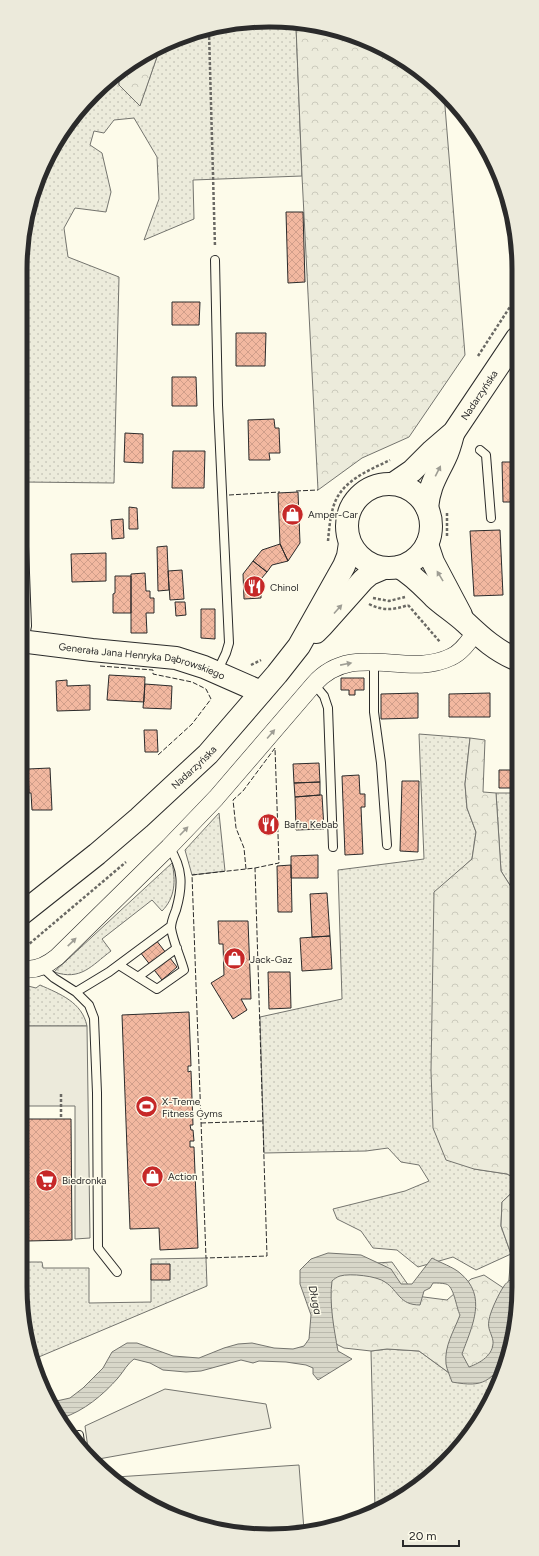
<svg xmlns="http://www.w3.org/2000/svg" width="539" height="1556" font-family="Figtree,sans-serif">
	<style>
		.grass { fill: url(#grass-dots); stroke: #74746e }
		.forest { fill: url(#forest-crowns); stroke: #74746e }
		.pitch { fill: #ecebdb; stroke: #74746e }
		.parking { fill: #eceadb; stroke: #74746e }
		.water { fill: url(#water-rules); stroke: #74746e }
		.building { fill: url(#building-cross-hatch); stroke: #2b2b2b }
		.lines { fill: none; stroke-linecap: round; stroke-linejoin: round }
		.lane-casing { stroke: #2b2b2b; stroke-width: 10 }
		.street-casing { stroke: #2b2b2b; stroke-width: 18 }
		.secondary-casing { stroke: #2b2b2b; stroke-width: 24 }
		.path { stroke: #6a6964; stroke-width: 2.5; stroke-dasharray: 3 2; stroke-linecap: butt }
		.lane { stroke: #fdfbea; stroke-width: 8 }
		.street { stroke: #fdfbea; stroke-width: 17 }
		.secondary { stroke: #fdfbea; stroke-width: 22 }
		.fence { stroke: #2b2b2b; stroke-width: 1; stroke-dasharray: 5 2; stroke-linecap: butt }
		.oneway { fill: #9e9d94 }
		.labels { text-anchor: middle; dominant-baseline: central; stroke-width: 3; stroke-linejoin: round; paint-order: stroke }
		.street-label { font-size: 10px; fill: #2b2b2b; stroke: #fdfbea }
		.poi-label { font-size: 10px; fill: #2b2b2b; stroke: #fdfbea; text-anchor: start }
		.water-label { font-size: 11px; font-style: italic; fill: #2b2b2b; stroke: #fdfbea }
		.rim { fill: none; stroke: #2b2b2b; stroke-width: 5 }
	</style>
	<defs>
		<pattern id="grass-dots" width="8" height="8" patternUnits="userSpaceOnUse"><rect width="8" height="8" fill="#ecebdb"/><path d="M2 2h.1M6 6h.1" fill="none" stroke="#cbcabc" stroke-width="1.8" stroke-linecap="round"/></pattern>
		<pattern id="forest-crowns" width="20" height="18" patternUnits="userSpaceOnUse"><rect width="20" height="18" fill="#ecebdb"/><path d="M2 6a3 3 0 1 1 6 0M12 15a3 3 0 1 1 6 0" fill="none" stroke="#cbcabc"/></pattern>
		<pattern id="water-rules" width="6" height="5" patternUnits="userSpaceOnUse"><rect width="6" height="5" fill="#d8d7c9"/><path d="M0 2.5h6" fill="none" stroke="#bab9ad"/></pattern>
		<pattern id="building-cross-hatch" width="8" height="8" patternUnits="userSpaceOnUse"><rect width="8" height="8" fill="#f2b8a0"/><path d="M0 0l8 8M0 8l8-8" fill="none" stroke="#d09e8a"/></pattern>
	</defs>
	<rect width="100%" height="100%" fill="#fdfbea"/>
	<path class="grass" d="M237,22L296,26L302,176L193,180L194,219L144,240L159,199L157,157L134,118L114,120L104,133L94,131L90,145L102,153L111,192L106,212L75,208L64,228L68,257L119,277L114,483L24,482L22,379L20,378V270L28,205L71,118L119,76V85L140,105L159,51L158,49Z
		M419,734L470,738L465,784L467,808L476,832L472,859L434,893L474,1169L507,1174L519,1180V1186L502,1202L501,1226L511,1254L476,1270L453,1257L418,1267L397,1250L373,1248L361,1231L337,1219L333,1209L405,1191L429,1181L419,1165L401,1162L388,1148L366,1151L264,1153L260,1017L342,999L338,870L424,859Z
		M496,793H518V898L501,871Z
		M219,813L225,871L192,875L185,850Z
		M172,863C176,881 175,898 162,911L152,900L102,939L111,951C91,966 81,981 54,972Z
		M20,984L36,988L40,985C60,994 82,1002 87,1026H20Z
		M206,1258L207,1286L34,1359L20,1287V1262H42L43,1268H89V1303L151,1302V1259Z
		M387,1349L419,1351L456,1378L494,1376L503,1368L477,1425L408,1494L375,1509L371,1351Z"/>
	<path class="forest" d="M296,26L334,28L394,54L444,94L465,355L409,437L362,458L318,490L302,176Z
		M158,49L159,51L140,106L119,85V76L145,54Z
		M470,738L485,740L483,792L496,793L501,871L518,898L519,1180L507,1174L474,1169L446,1160L433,1128L431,1071L434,892L472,859L476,832L467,808L465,784Z
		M519,1186V1287L511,1351L503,1368L494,1376L456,1378L419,1351L387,1349L371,1351L344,1348L332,1342L329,1266L392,1262L416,1296L447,1300L471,1279L484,1275L508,1291L511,1254L501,1226L502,1202Z"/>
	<path class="pitch" d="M299,1465L304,1530L237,1534L159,1510L116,1477Z"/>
	<path class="parking" d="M20,1026H87L90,1238L75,1239V1106H20Z
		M165,1389L266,1404L271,1428L93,1460L89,1456L85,1426Z"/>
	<path class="water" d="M328,1253L361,1255L391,1269L401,1284H412L432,1258C441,1263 453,1267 460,1273C488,1296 472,1326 462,1354L469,1367C480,1363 494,1355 493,1341C492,1334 487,1329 489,1320C490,1312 499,1293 504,1286C507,1281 514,1278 519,1274V1287L511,1351L508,1356C490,1381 485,1388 452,1382C450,1376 447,1370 446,1364C444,1346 454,1331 460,1315C456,1307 454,1286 446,1284C442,1283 437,1283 433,1283L430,1288L424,1291L420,1305C399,1305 399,1291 385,1282C377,1276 350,1273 340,1276C337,1277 334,1279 332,1281C329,1303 334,1329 338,1351L352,1359L318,1380L313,1374V1368L306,1365L286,1362L259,1361L253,1363L241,1360L201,1371L186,1372L163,1370L150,1363L134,1359C127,1364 124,1371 118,1378C103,1395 84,1411 62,1418L52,1402L70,1398L83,1388L103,1368L112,1352L127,1343H137L173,1356L199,1358L224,1348L238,1344L252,1343L274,1348L293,1349L304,1346L309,1339L311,1315L300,1284V1270L311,1259Z"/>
	<path class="building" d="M286,212H303L305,282L288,283Z
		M172,302H200L199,325H172Z
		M236,333H266L265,366H236Z
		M172,377H196L197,406H172Z
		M274,419L275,428H279L280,453H269L270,460H249L248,420Z
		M125,433L143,434V463L124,462Z
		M173,451H205L204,488H172Z
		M502,462H512L513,502H503Z
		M298,492L300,543L288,561L280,544L278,493Z
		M129,507L137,508L138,529H129Z
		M123,519L124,538L112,539L111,520Z
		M500,530L503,595L474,596L470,531Z
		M280,544L288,561L272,565L267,572L253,561L262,550Z
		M167,546L169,590L158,591L157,547Z
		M106,553V581L72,582L71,554Z
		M253,561L267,572L261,579V598L244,599L243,574Z
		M182,570L184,599L170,600L168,571Z
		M145,573L146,591H150V598H154V613H146L147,633H131V574Z
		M115,576H131V613H113V594L115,593Z
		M175,602H185L186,615L176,616Z
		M201,609H215V639L201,638Z
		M109,675L145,677L144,702L107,700Z
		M341,678H364V690H355V695H349V690H341Z
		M67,680V686L90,685V710L57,711L56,681Z
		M145,684L172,686L171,709L143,708Z
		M418,693V718L381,719V694Z
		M490,693V717H449V694Z
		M144,730H157L158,752H145Z
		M319,763L320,782L294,783L293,764Z
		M50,768L52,810H32L31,793H29L28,769Z
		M499,770H518V788H499Z
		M359,775L360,794H365V807H361L363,854L345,855L342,776Z
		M402,781H419L418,852L400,851Z
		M320,782V795L295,797L294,783Z
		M320,795H322L324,829L296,830L295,797Z
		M318,855V878H291V856Z
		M291,865L292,912H278L277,866Z
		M327,893L330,936L312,937L310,894Z
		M218,921H248L251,999H241L247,1010L233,1019L211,983L224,975L223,944H219Z
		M330,936L332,969L302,971L300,938Z
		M156,940L177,967L162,980L140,952Z
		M268,972H290L291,1008L269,1009Z
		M189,1012L191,1066H188V1072L191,1071L193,1125H190L191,1130H193L194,1141H190V1147H194L198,1248L160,1250L159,1228L130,1229L122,1015Z
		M20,1119H71L72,1240L27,1241V1259H20Z
		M151,1264H170V1280H151Z"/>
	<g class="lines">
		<defs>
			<path id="lane" d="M215,260L218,405L229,643L226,653L217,672
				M20,440L27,626L24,641
				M480,450L486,455L491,518
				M374,662V712L381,763L387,845
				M314,684L324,696L328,708L333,847
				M119,965L157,989L184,970C180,956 173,941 171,928C171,922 174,915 176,910C183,886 183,868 169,847
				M42,967L54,978L76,992L89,1005L94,1018L97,1093L98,1248L117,1272
				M138,977L177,948
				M76,992L109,972L171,926
				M79,1435L81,1450"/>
			<path id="street" d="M20,968C34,972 46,966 57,957L169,847L216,798L314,684C353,640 406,679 451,657C462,652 468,642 475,633"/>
			<g id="secondary">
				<circle cx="389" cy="526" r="42"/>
				<path id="s1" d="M393,484L412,471L432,451L454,432L517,338"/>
				<path d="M427,508C429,486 436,477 445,458C449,450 451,442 453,434"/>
				<path d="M427,544L433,562L461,615"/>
				<path d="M399,567C413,575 423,586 434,597C444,606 455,613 465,622C482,638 496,651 518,660"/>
				<path d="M316,632L322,626L363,580L370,574L384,568"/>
				<path id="s2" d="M20,641L92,650L176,658L204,667L261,692"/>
				<path id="s3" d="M20,915L97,854L139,818L208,754L277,674L299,646L344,566L348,556L350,543"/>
			</g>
		</defs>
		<use href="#lane" class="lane-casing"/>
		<use href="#street" class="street-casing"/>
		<use href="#secondary" class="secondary-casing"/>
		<path class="path" d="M209,32L215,247
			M478,356L517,296
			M447,513V538
			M328,541C329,530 330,518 333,508C340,481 368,471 390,460
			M373,598L389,601L405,597
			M369,604C382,611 395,610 408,605
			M408,605L440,642
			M251,665L261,660
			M22,950L126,862
			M61,1094V1119"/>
		<use href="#lane" class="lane"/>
		<use href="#street" class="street"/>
		<use href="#secondary" class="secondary"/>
		<path class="fence" d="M296,491L318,490
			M229,495L280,492
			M100,666L153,670V674L192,682L206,689L211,699L192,724L158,755
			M246,869L244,848L236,828L233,800L243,791L275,748L279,863L255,868L192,875L206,1258L267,1256L255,868
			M201,1123L263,1121"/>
	</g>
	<defs><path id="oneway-solid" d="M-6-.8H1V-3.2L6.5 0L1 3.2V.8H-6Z"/></defs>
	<g class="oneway">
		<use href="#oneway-solid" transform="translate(438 471) rotate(-63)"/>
		<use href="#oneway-solid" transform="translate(440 576) rotate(-121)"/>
		<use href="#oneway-solid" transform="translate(338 609) rotate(-48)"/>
		<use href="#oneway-solid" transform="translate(346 664) rotate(-11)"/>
		<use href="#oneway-solid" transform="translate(271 734) rotate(-49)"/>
		<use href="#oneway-solid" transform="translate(184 831) rotate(-46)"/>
		<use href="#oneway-solid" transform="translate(72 942) rotate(-44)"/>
	</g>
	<defs>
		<symbol id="shop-disc" viewBox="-11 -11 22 22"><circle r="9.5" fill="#c62828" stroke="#fdfbea"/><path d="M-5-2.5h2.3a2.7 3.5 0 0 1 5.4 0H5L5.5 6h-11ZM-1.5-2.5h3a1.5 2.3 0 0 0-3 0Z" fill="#fff"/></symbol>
		<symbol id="restaurant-disc" viewBox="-11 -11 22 22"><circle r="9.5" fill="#c62828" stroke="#fdfbea"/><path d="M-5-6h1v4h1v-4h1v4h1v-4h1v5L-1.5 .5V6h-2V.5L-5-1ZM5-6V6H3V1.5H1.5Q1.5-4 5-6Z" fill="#fff"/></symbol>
		<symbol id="stadium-disc" viewBox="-11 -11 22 22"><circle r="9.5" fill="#c62828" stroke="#fdfbea"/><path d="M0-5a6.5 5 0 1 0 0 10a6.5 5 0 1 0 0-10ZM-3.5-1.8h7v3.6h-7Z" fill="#fff"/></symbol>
		<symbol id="supermarket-disc" viewBox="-11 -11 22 22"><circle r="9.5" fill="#c62828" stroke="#fdfbea"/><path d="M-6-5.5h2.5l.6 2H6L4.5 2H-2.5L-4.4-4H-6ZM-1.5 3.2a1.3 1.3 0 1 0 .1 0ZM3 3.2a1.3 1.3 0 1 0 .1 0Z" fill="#fff"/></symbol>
	</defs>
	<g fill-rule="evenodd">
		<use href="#shop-disc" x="280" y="502" width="25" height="25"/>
		<use href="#restaurant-disc" x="242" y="574" width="25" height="25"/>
		<use href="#restaurant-disc" x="256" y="812" width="25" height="25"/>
		<use href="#shop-disc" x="222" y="946" width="25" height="25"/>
		<use href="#stadium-disc" x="134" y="1094" width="25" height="25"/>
		<use href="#shop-disc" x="140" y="1164" width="25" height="25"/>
		<use href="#supermarket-disc" x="34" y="1168" width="25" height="25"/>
	</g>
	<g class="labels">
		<g class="street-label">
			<text stroke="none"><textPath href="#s1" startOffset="125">Nadarzyńska</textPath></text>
			<text stroke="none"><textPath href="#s2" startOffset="124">Generała Jana Henryka Dąbrowskiego</textPath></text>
			<text stroke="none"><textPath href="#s3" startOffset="228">Nadarzyńska</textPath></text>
		</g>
		<g class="poi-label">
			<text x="308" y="514">Amper-Car</text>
			<text x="270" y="587">Chinol</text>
			<text x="284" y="824">Bafra Kebab</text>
			<text x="250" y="959">Jack-Gaz</text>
			<text x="162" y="1101">X-Treme<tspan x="162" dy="12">Fitness Gyms</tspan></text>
			<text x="168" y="1176">Action</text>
			<text x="62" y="1180">Biedronka</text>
		</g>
		<g class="water-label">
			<text transform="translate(315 1300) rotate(78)">Długa</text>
		</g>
	</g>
	<path d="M0 0H539V1556H0ZM269 27H270A242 242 0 0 1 512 269V1287A242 242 0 0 1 270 1529H269A242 242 0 0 1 27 1287V269A242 242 0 0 1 269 27Z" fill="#eceadb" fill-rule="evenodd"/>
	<path class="rim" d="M269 27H270A242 242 0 0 1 512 269V1287A242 242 0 0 1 270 1529H269A242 242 0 0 1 27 1287V269A242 242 0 0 1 269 27Z"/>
	<path d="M403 1540v6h56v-6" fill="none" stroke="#2b2b2b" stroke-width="2"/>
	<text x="409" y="1540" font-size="12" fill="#2b2b2b" stroke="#fdfbea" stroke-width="3" paint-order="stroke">20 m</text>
</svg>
